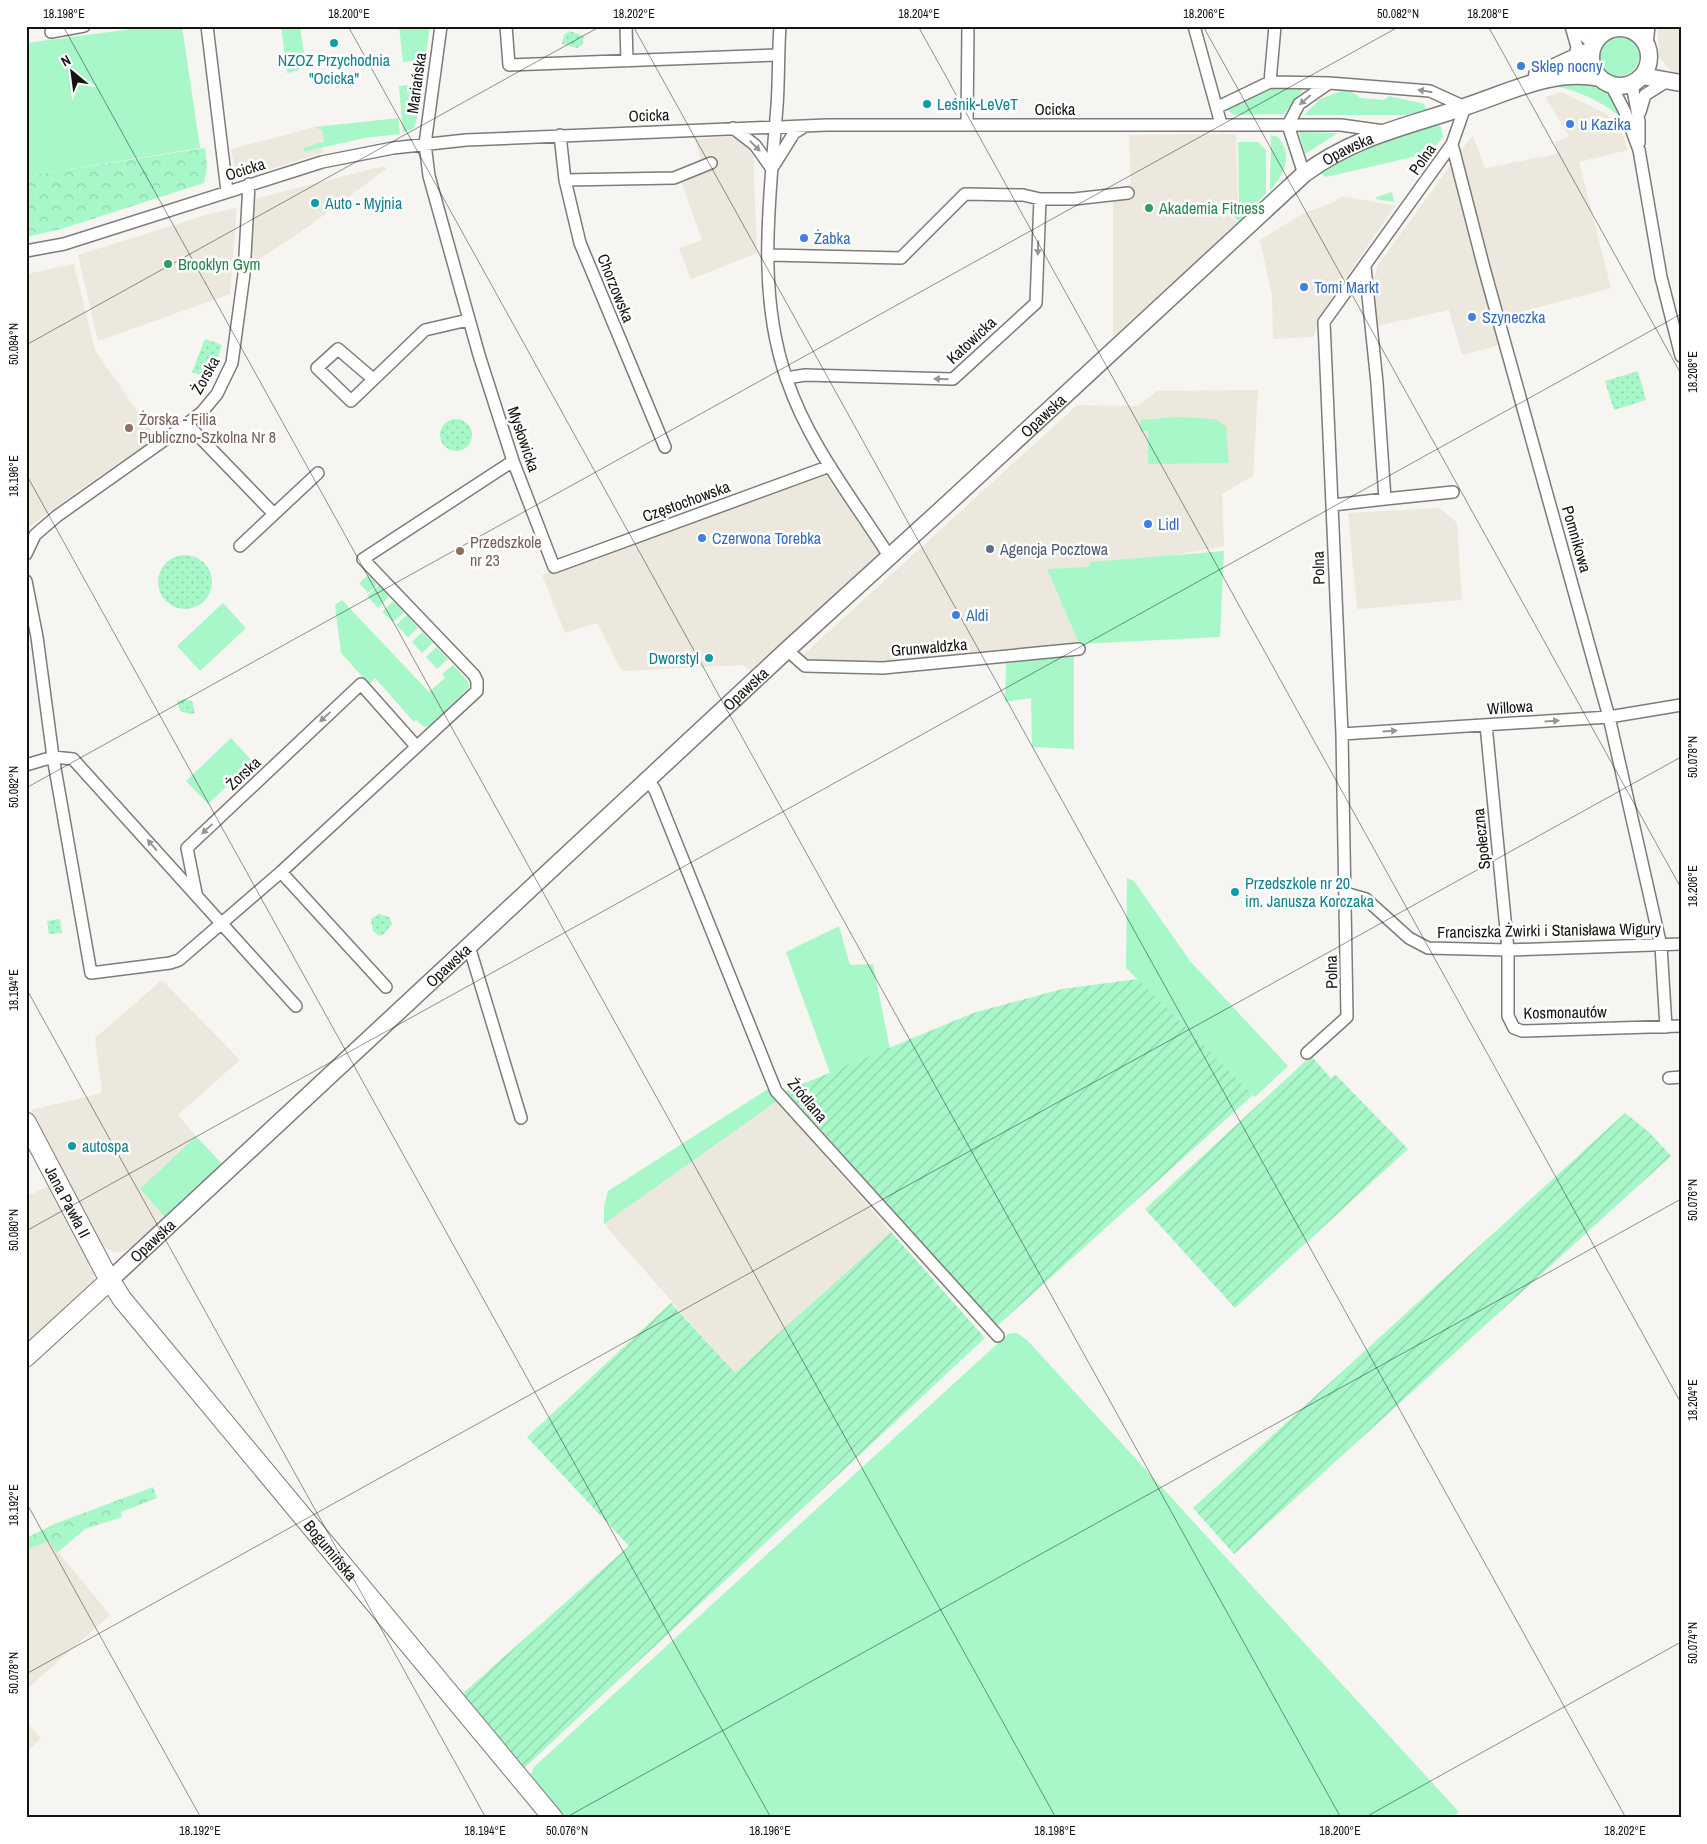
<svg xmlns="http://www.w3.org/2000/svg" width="1707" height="1844" font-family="'Archivo Narrow',sans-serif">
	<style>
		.built { fill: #ece8dd }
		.grass { fill: #a8f7c8 }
		.forest { fill: url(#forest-crowns) }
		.park { fill: url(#park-dots) }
		.garden { fill: url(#garden-furrows) }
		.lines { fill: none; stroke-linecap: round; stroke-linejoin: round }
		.minor-casing { stroke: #7d7c78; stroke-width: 14 }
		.secondary-casing { stroke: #7d7c78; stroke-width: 19 }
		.primary-casing { stroke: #7d7c78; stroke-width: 21 }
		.minor { stroke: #fff; stroke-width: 11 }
		.secondary { stroke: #fff; stroke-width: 16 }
		.primary { stroke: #fff; stroke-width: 19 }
		.oneway { fill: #969595 }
		.ticks { fill: none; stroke: #151413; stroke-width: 1; stroke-opacity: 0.45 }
		.culture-dot { fill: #0f9aa8; stroke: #fff; stroke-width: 2 }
		.shop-dot { fill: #3f7fe0; stroke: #fff; stroke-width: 2 }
		.leisure-dot { fill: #2e9e5b; stroke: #fff; stroke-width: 2 }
		.education-dot { fill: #8d6e63; stroke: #fff; stroke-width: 2 }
		.service-dot { fill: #5c6f8a; stroke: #fff; stroke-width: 2 }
		.labels { text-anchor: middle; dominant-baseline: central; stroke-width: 5; stroke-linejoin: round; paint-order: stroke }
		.culture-label { font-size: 16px; fill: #0d838f; stroke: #fff; text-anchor: start }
		.shop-label { font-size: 16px; fill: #366cbe; stroke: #fff; text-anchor: start }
		.street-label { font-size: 16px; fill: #151413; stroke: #fff }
		.leisure-label { font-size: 16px; fill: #27864d; stroke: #fff; text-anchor: start }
		.education-label { font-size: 16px; fill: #785e54; stroke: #fff; text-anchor: start }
		.service-label { font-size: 16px; fill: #4e5e75; stroke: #fff; text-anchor: start }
		.neatline { fill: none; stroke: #151413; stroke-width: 2 }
		.ticks-label { font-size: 12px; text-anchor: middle; fill: #151413 }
	</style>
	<defs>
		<pattern id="forest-crowns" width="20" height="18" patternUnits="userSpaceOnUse" patternTransform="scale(1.25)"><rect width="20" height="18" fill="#a8f7c8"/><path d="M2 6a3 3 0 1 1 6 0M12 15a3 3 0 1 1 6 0" fill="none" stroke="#90d3ab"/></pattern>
		<pattern id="park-dots" width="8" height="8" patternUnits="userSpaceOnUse" patternTransform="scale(1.25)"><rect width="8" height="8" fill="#a8f7c8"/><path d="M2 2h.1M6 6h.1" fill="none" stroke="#90d3ab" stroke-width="1.8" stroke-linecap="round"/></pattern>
		<pattern id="garden-furrows" width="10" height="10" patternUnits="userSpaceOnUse" patternTransform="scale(1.25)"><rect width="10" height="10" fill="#a8f7c8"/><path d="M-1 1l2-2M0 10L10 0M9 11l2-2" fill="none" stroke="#90d3ab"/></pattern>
	</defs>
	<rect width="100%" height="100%" fill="#f7f5f1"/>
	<path class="built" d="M1658,26H1681V74L1675,73L1667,67L1658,55Z
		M1561,92L1605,113L1619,126L1628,150L1579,162L1611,288L1494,319L1500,345L1462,355L1449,310L1376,326L1374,277L1378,265L1466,144L1473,136L1485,168L1557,154L1555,142L1569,136L1545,97Z
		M315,127L322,131L324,141H320L324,152L237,180L231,149Z
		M1236,134L1238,203H1228L1227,212L1238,223L1113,337V201L1131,183L1129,135Z
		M736,136L753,152L757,253L691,279L679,248L702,240L678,173L702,163L695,139Z
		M384,166L386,169L298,234L247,267L254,199Z
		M1342,196L1395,206L1323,311L1313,337L1273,339L1272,296L1260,240L1304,213L1332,203Z
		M237,208L230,294L98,341L78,255L209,214Z
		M74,264L95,350L151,431L146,445L79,490L26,529V274Z
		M1258,390L1253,476L1222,494L1224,546L1050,577L1079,644L927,660L826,664L811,663L802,656L1077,405L1138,406L1157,391Z
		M824,473L880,553L750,671L742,665L622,671L597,623L565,633L542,575Z
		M1440,508L1457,523L1462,600L1357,609L1348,513Z
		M162,980L240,1060L178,1115L196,1136L140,1189L165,1217L131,1248L122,1252H114L100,1245L32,1117L31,1110L102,1093L95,1038Z
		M777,1101L891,1232L735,1374L604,1224Z
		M53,1184L94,1266V1285L26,1347V1197Z
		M49,1541L110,1615L26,1690V1550Z
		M26,1722L41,1738L26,1752Z"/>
	<path class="grass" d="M154,26H182L200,148L26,176V43Z
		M281,26H300L305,62L297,71L287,73Z
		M399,26H430L425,59L403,62Z
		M1599 56a20 20 0 1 1 40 0a20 20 0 1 1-40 0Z
		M1568,81C1605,86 1606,88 1625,121C1603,101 1579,91 1551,85Z
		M418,84L421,85L417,119L414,128L403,133L399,86Z
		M1274,86H1306L1284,114L1234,115L1228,111L1227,107Z
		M1347,89L1361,98L1384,100L1389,96L1424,104L1427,111L1404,115H1304L1320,99Z
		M398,118L400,134L364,138L303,152L304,148L324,141L322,131L315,127Z
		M1431,122L1441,127L1443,137L1430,153L1326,177L1318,172L1338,157Z
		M1299,132L1338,133L1305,154Z
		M1271,135L1278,137C1294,158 1284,173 1270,191Z
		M1238,142H1258L1266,150V193L1239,222L1228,211L1229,204L1239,203Z
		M1392,192L1394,202L1376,199V197Z
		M1178,417L1215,419L1226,426L1229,463L1148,464V431H1141L1140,420Z
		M1224,551L1220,637L1079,644L1047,569L1088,567L1091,562Z
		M368,575L377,585L368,593L359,583Z
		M379,585L389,597L378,608L367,596Z
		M342,600L429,692L445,678L442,674L453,665L468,681L469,688L430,725L424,727L416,720L414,722L375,678L369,684L341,653L335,605Z
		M393,601L404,612L393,622L382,612Z
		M223,603L246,628L200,671L177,646Z
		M407,615L418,628L408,637L396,625Z
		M422,632L433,643L422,653L412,642Z
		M436,647L448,659L437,669L426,657Z
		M1074,655V749L1032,747L1031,698L1005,702L1006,663Z
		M231,738L253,762L208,804L186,781Z
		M1127,878L1134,881L1190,961L1288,1066L1255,1097L1126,968Z
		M839,926L850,965L873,964L890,1049L830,1073L786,952Z
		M768,1089L777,1101L604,1224V1206L608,1191Z
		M196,1136L222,1164L165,1217L140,1189Z
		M1017,1333L1028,1341L1459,1812L1452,1818H565L530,1776L534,1767L1008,1334Z"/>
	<path class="forest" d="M205,148L207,167L204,183L61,229L26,237V176Z
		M153,1487L157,1498L121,1512L122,1517L85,1529L57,1553L49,1541L26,1550V1538L54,1524Z"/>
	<path class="park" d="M569,31L584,36L582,45L577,48L562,44L564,35Z
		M205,339L222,345L210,379L192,372Z
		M1638,371L1646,400L1614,410L1605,381Z
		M440 435a16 16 0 1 1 32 0a16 16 0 1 1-32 0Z
		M158 582a27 27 0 1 1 54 0a27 27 0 1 1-54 0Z
		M184,699L192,701L195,713L189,714L180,711L177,701Z
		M379,914L389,917L392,924L384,934L379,936L373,931L371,919Z
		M60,919L62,933L49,934L47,921Z"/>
	<path class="garden" d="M1138,979L1253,1095L997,1326L786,1091L973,1013L1062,989Z
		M1311,1056L1331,1078L1336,1075L1408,1149L1235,1308L1145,1209Z
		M1625,1113L1649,1132L1671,1156L1234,1554L1193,1508Z
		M891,1232L985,1338L522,1770L460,1696L629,1546L527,1437L671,1303L735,1373Z"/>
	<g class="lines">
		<defs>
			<path id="minor" d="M207,26L227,191
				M441,26L425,144L429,176L479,355L513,461L554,567L830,466
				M506,26L509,65L778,55
				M626,26L627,61
				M780,26C778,53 779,79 777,106C770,196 756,293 787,380C809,445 853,499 889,556
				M1194,26L1221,124
				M1571,26L1577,47L1575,56
				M1574,26L1593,44
				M1582,26L1604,31
				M1619,27L1620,26
				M51,32L84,26
				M1647,44L1649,26
				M1636,81L1633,90L1639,121V143
				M1270,82L1275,26
				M1611,85L1625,112L1639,150L1661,277L1681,356
				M1218,107L1270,82L1329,83L1430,91L1465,107L1452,144L1324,322L1342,734L1347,1017L1307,1053
				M1640,112L1645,95L1667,81
				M967,125L968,26
				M733,128L755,145L772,169
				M560,135L565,180L580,243L665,447
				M1452,144L1484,268L1609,717L1661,946L1666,1027
				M774,165L794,133L805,126
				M1304,174L1288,125L1299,104L1329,83
				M565,180L674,178L711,163
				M26,251L64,244L322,162L393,148L466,140L827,125H1341L1384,131
				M769,255L901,258L965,194L1023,195L1040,199H1074L1128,193
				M786,378L805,375L953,379L1036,303L1040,199
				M373,379L338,349L317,368L351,401L425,330L468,320
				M187,424L274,514
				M1385,499L1453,492
				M1333,505L1385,499L1377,383L1365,267
				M240,546L318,473
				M26,554L35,535L57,516L187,424L202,412L217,394L232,363L244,274L249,184
				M26,581L37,637L53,757L91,973L170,963L179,960L281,872L477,691V681L474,675L363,559L513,461
				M787,650L805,666L883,668L1079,649
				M1486,725L1508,950V1016L1514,1028L1522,1031L1681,1026
				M1342,734L1609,717L1681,705
				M26,765L53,757L73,759L296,1006
				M648,780L655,790L776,1091L998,1336
				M281,872L386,987
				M196,893L187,848L361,684L416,746
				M1345,893L1366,899L1409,938L1428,948L1508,950L1681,944
				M469,946L521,1118
				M1669,1078L1681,1077"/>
			<g id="secondary">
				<circle cx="1620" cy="57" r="29"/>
				<path d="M1537,75L1591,50"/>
				<path d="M1642,76L1681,83"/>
				<path id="s1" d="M110,1280L787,650L943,508L1304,174C1355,136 1406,127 1464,107C1508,93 1553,68 1600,78"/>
			</g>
			<g id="primary">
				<path id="s2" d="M26,1122L105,1272L122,1299L553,1818"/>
				<path d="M26,1357L110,1280"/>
			</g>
		</defs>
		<use href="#minor" class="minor-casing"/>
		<use href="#secondary" class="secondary-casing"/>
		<use href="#primary" class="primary-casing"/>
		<use href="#minor" class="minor"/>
		<use href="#secondary" class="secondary"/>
		<use href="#primary" class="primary"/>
	</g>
	<defs><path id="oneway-solid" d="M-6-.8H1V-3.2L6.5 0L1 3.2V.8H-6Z" transform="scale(1.25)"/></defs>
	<g class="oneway">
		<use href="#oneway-solid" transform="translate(1425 91) rotate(-171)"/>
		<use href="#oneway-solid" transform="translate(1305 100) rotate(139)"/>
		<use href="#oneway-solid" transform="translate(755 146) rotate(46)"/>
		<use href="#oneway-solid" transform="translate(1038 248) rotate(92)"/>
		<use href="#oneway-solid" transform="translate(941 379) rotate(-178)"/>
		<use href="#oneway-solid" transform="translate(325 717) rotate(137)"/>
		<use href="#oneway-solid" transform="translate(1552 721) rotate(-4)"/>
		<use href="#oneway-solid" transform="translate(1390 731) rotate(-4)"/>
		<use href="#oneway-solid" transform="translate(207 829) rotate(137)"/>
		<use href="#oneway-solid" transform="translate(152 845) rotate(-131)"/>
	</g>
	<path class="ticks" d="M63,26L1056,1818M348,26L1341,1818M633,26L1626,1818M918,26L1681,1403M1203,26L1681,888M1488,26L1681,374M26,345L601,26M26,474L771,1818M26,788L1400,26M26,988L486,1818M26,1231L1681,314M26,1502L201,1818M26,1674L1681,757M565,1818L1681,1199M1364,1818L1681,1642"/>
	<g class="culture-dot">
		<circle cx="334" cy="43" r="5"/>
		<circle cx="927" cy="104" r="5"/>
		<circle cx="315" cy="203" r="5"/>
		<circle cx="709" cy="658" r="5"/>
		<circle cx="1235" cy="892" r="5"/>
		<circle cx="72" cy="1146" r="5"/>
	</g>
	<g class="shop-dot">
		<circle cx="1521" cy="66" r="5"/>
		<circle cx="1570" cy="124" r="5"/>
		<circle cx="804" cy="238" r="5"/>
		<circle cx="1304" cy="287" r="5"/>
		<circle cx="1472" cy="317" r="5"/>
		<circle cx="1148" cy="524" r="5"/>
		<circle cx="702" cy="538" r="5"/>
		<circle cx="956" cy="615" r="5"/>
	</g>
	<g class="leisure-dot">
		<circle cx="1149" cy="208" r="5"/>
		<circle cx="168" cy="264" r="5"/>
	</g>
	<g class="education-dot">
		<circle cx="129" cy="428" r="5"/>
		<circle cx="460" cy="551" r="5"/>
	</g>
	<circle class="service-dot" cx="990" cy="549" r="5"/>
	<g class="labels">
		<g class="culture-label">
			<text x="334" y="60" text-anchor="middle">NZOZ Przychodnia<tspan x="334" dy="18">"Ocicka"</tspan></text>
			<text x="937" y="104">Leśnik-LeVeT</text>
			<text x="325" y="203">Auto - Myjnia</text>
			<text x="699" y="658" text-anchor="end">Dworstyl</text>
			<text x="1245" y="883">Przedszkole nr 20<tspan x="1245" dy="18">im. Janusza Korczaka</tspan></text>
			<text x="82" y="1146">autospa</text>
		</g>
		<g class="shop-label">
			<text x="1531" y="66">Sklep nocny</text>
			<text x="1580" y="124">u Kazika</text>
			<text x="814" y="238">Żabka</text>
			<text x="1314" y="287">Tomi Markt</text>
			<text x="1482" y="317">Szyneczka</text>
			<text x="1158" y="524">Lidl</text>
			<text x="712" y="538">Czerwona Torebka</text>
			<text x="966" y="615">Aldi</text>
		</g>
		<g class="street-label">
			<text transform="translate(416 83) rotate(-82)">Mariańska</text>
			<text x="1055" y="109">Ocicka</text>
			<text transform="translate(649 115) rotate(-2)">Ocicka</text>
			<text stroke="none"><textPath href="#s1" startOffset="1678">Opawska</textPath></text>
			<text transform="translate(1422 159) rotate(-55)">Polna</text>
			<text transform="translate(245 169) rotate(-18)">Ocicka</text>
			<text transform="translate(616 288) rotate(68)">Chorzowska</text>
			<text transform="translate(971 340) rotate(-43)">Katowicka</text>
			<text transform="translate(205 375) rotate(-61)">Żorska</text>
			<text stroke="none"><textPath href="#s1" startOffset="1272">Opawska</textPath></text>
			<text transform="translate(524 439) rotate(71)">Mysłowicka</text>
			<text transform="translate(686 501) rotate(-20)">Częstochowska</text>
			<text transform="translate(1577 539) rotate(74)">Pomnikowa</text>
			<text transform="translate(1318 568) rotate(-92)">Polna</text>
			<text transform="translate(929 647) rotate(-5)">Grunwaldzka</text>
			<text stroke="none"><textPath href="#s1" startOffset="868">Opawska</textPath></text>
			<text transform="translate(1510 707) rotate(-4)">Willowa</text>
			<text transform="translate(243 773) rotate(-43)">Żorska</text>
			<text transform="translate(1481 839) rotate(-96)">Społeczna</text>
			<text transform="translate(1549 930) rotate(-1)">Franciszka Żwirki i Stanisława Wigury</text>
			<text stroke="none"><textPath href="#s1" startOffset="462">Opawska</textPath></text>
			<text transform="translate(1331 972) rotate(-91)">Polna</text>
			<text transform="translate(1565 1012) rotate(-1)">Kosmonautów</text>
			<text transform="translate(808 1100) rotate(50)">Źródlana</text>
			<text stroke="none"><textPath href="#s2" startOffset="90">Jana Pawła II</textPath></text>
			<text stroke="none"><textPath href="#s1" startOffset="58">Opawska</textPath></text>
			<text stroke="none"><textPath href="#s2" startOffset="528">Bogumińska</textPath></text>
		</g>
		<g class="leisure-label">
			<text x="1159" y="208">Akademia Fitness</text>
			<text x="178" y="264">Brooklyn Gym</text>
		</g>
		<g class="education-label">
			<text x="139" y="419">Żorska - Filia<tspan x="139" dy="18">Publiczno-Szkolna Nr 8</tspan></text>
			<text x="470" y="542">Przedszkole<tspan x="470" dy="18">nr 23</tspan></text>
		</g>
		<g class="service-label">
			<text x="1000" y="549">Agencja Pocztowa</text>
		</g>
	</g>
	<rect width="1707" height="1844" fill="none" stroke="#ffffff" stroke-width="55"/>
	<g transform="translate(72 72) rotate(331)" stroke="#ffffff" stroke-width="4" paint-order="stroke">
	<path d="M0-4L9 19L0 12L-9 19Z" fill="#151413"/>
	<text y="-8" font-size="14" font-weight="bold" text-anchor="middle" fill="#151413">N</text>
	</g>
	<rect x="28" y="28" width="1652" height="1788" class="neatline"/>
	<g class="ticks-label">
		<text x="64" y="18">18.198°E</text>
		<text x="349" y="18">18.200°E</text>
		<text x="634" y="18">18.202°E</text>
		<text x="919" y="18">18.204°E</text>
		<text x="1204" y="18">18.206°E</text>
		<text x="1398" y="18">50.082°N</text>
		<text x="1488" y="18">18.208°E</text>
		<text transform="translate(14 344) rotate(-90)" y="4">50.084°N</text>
		<text transform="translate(1693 372) rotate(-90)" y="4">18.208°E</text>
		<text transform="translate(14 476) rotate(-90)" y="4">18.196°E</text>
		<text transform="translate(1693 757) rotate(-90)" y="4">50.078°N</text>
		<text transform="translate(14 787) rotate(-90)" y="4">50.082°N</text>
		<text transform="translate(1693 886) rotate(-90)" y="4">18.206°E</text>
		<text transform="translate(14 990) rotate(-90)" y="4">18.194°E</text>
		<text transform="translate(1693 1200) rotate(-90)" y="4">50.076°N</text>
		<text transform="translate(14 1230) rotate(-90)" y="4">50.080°N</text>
		<text transform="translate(1693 1400) rotate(-90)" y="4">18.204°E</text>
		<text transform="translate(14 1505) rotate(-90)" y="4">18.192°E</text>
		<text transform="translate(1693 1643) rotate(-90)" y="4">50.074°N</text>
		<text transform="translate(14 1673) rotate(-90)" y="4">50.078°N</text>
		<text x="200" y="1835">18.192°E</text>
		<text x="485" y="1835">18.194°E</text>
		<text x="567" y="1835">50.076°N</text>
		<text x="770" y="1835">18.196°E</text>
		<text x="1055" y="1835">18.198°E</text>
		<text x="1340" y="1835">18.200°E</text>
		<text x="1625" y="1835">18.202°E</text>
	</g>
</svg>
